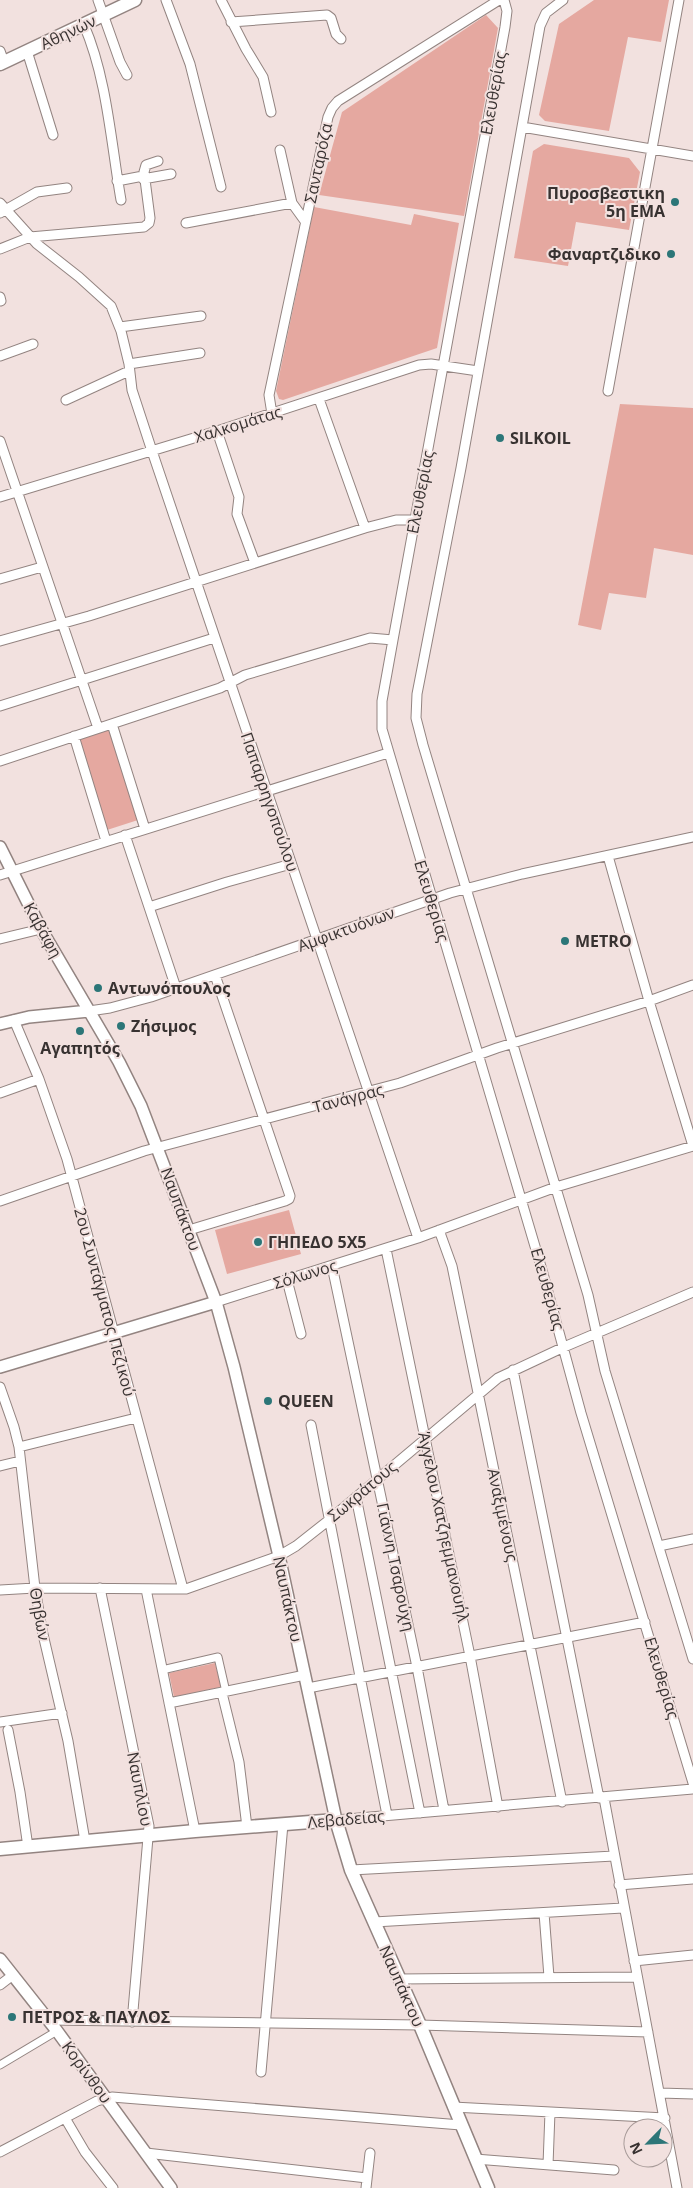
<svg xmlns="http://www.w3.org/2000/svg" width="693" height="2188" font-family="'Open Sans',sans-serif">
	<style>
		.green { fill: #e5a8a0 }
		.lines { fill: none; stroke-linecap: round; stroke-linejoin: round }
		.pedestrian-casing { stroke: #938481; stroke-width: 9 }
		.minor-casing { stroke: #938481; stroke-width: 11 }
		.tertiary-casing { stroke: #938481; stroke-width: 14 }
		.secondary-casing { stroke: #938481; stroke-width: 15 }
		.pedestrian { stroke: #fff; stroke-width: 7 }
		.minor { stroke: #fff; stroke-width: 9 }
		.tertiary { stroke: #fff; stroke-width: 11 }
		.secondary { stroke: #fff; stroke-width: 12 }
		.poi-dot { fill: #2c7678; stroke: #f2e1df; stroke-width: 2 }
		.labels { text-anchor: middle; dominant-baseline: central; stroke-width: 4; stroke-linejoin: round; paint-order: stroke }
		.street-label { font-size: 16px; fill: #383231; stroke: #f2e1df }
		.poi-label { font-size: 16px; font-weight: bold; fill: #383231; stroke: #f2e1df; text-anchor: start }
	</style>
	<rect width="100%" height="100%" fill="#f2e1df"/>
	<path class="green" d="M594,0H669L661,42L628,37L609,131L545,121L539,115L559,24Z
		M486,15L498,28L464,216L319,195L342,112Z
		M544,144L629,158L640,172L629,230L576,222L568,266L514,258L533,151Z
		M314,207L411,225L414,214L459,223L437,348L283,400L279,399L276,391Z
		M620,404L693,408V555L654,548L646,598L609,593L601,630L578,625Z
		M110,728L138,820L107,830L78,738Z
		M289,1210L301,1254L227,1274L215,1230Z
		M215,1663L221,1687L174,1697L169,1673Z"/>
	<g class="lines">
		<defs>
			<path id="pedestrian" d="M162,1670L218,1657L226,1692
				M0,2065L57,2031"/>
			<path id="minor" d="M98,0L120,62L127,75
				M166,0L190,64L221,187
				M221,0L246,49L263,77L271,112
				M504,0L507,11L505,27L393,640L382,701V729L542,1270L581,1413L693,1783
				M563,0L546,13L540,26L461,468L417,694L416,718L423,745L588,1295L605,1371L693,1659
				M231,22L327,15L331,18L336,34L341,39
				M84,25C107,78 111,143 121,200
				M0,51L4,62
				M27,51L53,135
				M522,127L693,156
				M280,150L292,203
				M143,179L171,174
				M117,181L143,176
				M0,203L37,244L79,277L111,306L121,331L129,364L132,390L152,451L418,1238
				M0,213L37,192L67,188
				M186,223L292,203L305,221
				M0,249L30,237L144,227L149,223L150,218L144,172L146,165L158,161
				M0,297L1,301
				M120,327L201,316
				M0,356L33,344
				M129,364L200,353
				M608,391L679,0
				M319,399L365,528
				M66,400L129,371
				M272,414L269,395L328,117L332,108L338,101L499,0
				M217,431L239,497L237,514L255,563
				M0,441L98,728
				M0,497L217,431L419,365L431,364L478,371
				M0,579L42,567
				M0,641L89,616L365,528L396,520H415
				M0,706L214,638
				M112,724L145,829
				M74,736L106,841
				M0,761L220,688L245,675L370,638L393,640
				M125,835L176,988
				M0,875L388,753
				M149,907L227,882L291,864
				M0,939L41,929
				M89,1011L110,1008L151,997L450,893L522,874L693,837
				M14,1020L39,1079L67,1159L183,1589
				M0,1093L39,1079
				M0,1201L144,1151L400,1083L497,1048L649,1001L693,985
				M189,1230L285,1201L289,1199L290,1196L215,975
				M439,1230L452,1266L562,1802
				M386,1249L470,1656L498,1807
				M332,1266L417,1667L444,1810
				M287,1280L301,1334
				M216,1302L418,1238L556,1187L693,1146L649,1001L608,856
				M513,1370L599,1798
				M0,1387L14,1427L19,1447L35,1588L42,1630L68,1741L85,1841
				M311,1425L387,1815
				M19,1447L136,1418
				M0,1466L20,1461
				M356,1497L420,1813
				M659,1546L693,1539
				M100,1588L149,1826L132,2022
				M146,1589L195,1831
				M0,1590L35,1588L186,1589L279,1556L296,1546L329,1520L498,1378L564,1347L693,1292
				M308,1688L645,1622
				M222,1693L239,1762L247,1827
				M169,1703L305,1675
				M0,1722L62,1713
				M8,1730L20,1792L28,1847
				M604,1798L677,2188
				M336,1820L693,1789
				M351,1870L614,1856
				M619,1885L693,1879
				M544,1913L549,1977
				M374,1922L623,1908
				M634,1961L693,1955
				M399,1979L637,1977
				M0,1985L13,1975
				M48,2020L420,2025L648,2032
				M261,2072L283,1824
				M660,2093L693,2094
				M453,2107L665,2118
				M65,2118L85,2152L113,2188
				M0,2152L97,2101L112,2097L461,2125
				M146,2153L367,2178
				M475,2159L614,2170
				M548,2165L550,2112
				M366,2188L370,2153"/>
			<path id="tertiary" d="M0,847L41,929L119,1062L141,1106L216,1302L234,1367L279,1556L336,1820
				M0,1024L29,1017L89,1011
				M0,1367L216,1302
				M0,1959L57,2031L171,2188"/>
			<path id="secondary" d="M0,64L135,0
				M0,1849L195,1831L336,1820L351,1870L420,2025L488,2188"/>
		</defs>
		<use href="#pedestrian" class="pedestrian-casing"/>
		<use href="#minor" class="minor-casing"/>
		<use href="#tertiary" class="tertiary-casing"/>
		<use href="#secondary" class="secondary-casing"/>
		<use href="#pedestrian" class="pedestrian"/>
		<use href="#minor" class="minor"/>
		<use href="#tertiary" class="tertiary"/>
		<use href="#secondary" class="secondary"/>
	</g>
	<g class="poi-dot">
		<circle cx="675" cy="202" r="5"/>
		<circle cx="671" cy="254" r="5"/>
		<circle cx="500" cy="438" r="5"/>
		<circle cx="565" cy="941" r="5"/>
		<circle cx="98" cy="988" r="5"/>
		<circle cx="121" cy="1026" r="5"/>
		<circle cx="80" cy="1031" r="5"/>
		<circle cx="258" cy="1242" r="5"/>
		<circle cx="268" cy="1401" r="5"/>
		<circle cx="12" cy="2017" r="5"/>
	</g>
	<g class="labels">
		<g class="street-label">
			<text transform="translate(68 32) rotate(-25)">Αθηνών</text>
			<text transform="translate(493 93) rotate(-80)">Ελευθερίας</text>
			<text transform="translate(318 163) rotate(-78)">Σανταρόζα</text>
			<text transform="translate(238 424) rotate(-17)">Χαλκομάτας</text>
			<text transform="translate(420 492) rotate(-79)">Ελευθερίας</text>
			<text transform="translate(270 802) rotate(71)">Παπαρρηγοπούλου</text>
			<text transform="translate(432 901) rotate(73)">Ελευθερίας</text>
			<text transform="translate(346 929) rotate(-20)">Αμφικτυόνων</text>
			<text transform="translate(43 930) rotate(61)">Καβάφη</text>
			<text transform="translate(348 1098) rotate(-15)">Τανάγρας</text>
			<text transform="translate(181 1209) rotate(70)">Ναυπάκτου</text>
			<text transform="translate(305 1274) rotate(-17)">Σόλωνος</text>
			<text transform="translate(548 1289) rotate(74)">Ελευθερίας</text>
			<text transform="translate(105 1302) rotate(75)">2ου Συντάγματος Πεζικού</text>
			<text transform="translate(362 1491) rotate(-40)">Σωκράτους</text>
			<text transform="translate(503 1515) rotate(78)">Αναξιμένους</text>
			<text transform="translate(444 1527) rotate(78)">Άγγελου Χατζηεμμανουήλ</text>
			<text transform="translate(396 1567) rotate(78)">Γιάννη Τσαρούχη</text>
			<text transform="translate(288 1599) rotate(78)">Ναυπάκτου</text>
			<text transform="translate(40 1614) rotate(80)">Θηβών</text>
			<text transform="translate(662 1678) rotate(73)">Ελευθερίας</text>
			<text transform="translate(140 1789) rotate(79)">Ναυπλίου</text>
			<text transform="translate(346 1819) rotate(-5)">Λεβαδείας</text>
			<text transform="translate(402 1986) rotate(66)">Ναυπάκτου</text>
			<text transform="translate(87 2072) rotate(54)">Κορίνθου</text>
		</g>
		<g class="poi-label">
			<text x="665" y="193" text-anchor="end">Πυροσβεστικη<tspan x="665" dy="18">5η ΕΜΑ</tspan></text>
			<text x="661" y="254" text-anchor="end">Φαναρτζιδικο</text>
			<text x="510" y="438">SILKOIL</text>
			<text x="575" y="941">METRO</text>
			<text x="108" y="988">Αντωνόπουλος</text>
			<text x="131" y="1026">Ζήσιμος</text>
			<text x="80" y="1048" text-anchor="middle">Αγαπητός</text>
			<text x="268" y="1242">ΓΗΠΕΔΟ 5X5</text>
			<text x="278" y="1401">QUEEN</text>
			<text x="22" y="2017">ΠΕΤΡΟΣ &amp; ΠΑΥΛΟΣ</text>
		</g>
	</g>
	<g transform="translate(648 2143) rotate(246)"><circle r="24" fill="#f2e1df" stroke="#a89b99"/>
	<path d="M0-4L9 19L0 12L-9 19Z" fill="#2c7678"/>
	<text y="-8" font-size="14" font-weight="bold" text-anchor="middle" fill="#383231">N</text>
	</g>
</svg>
